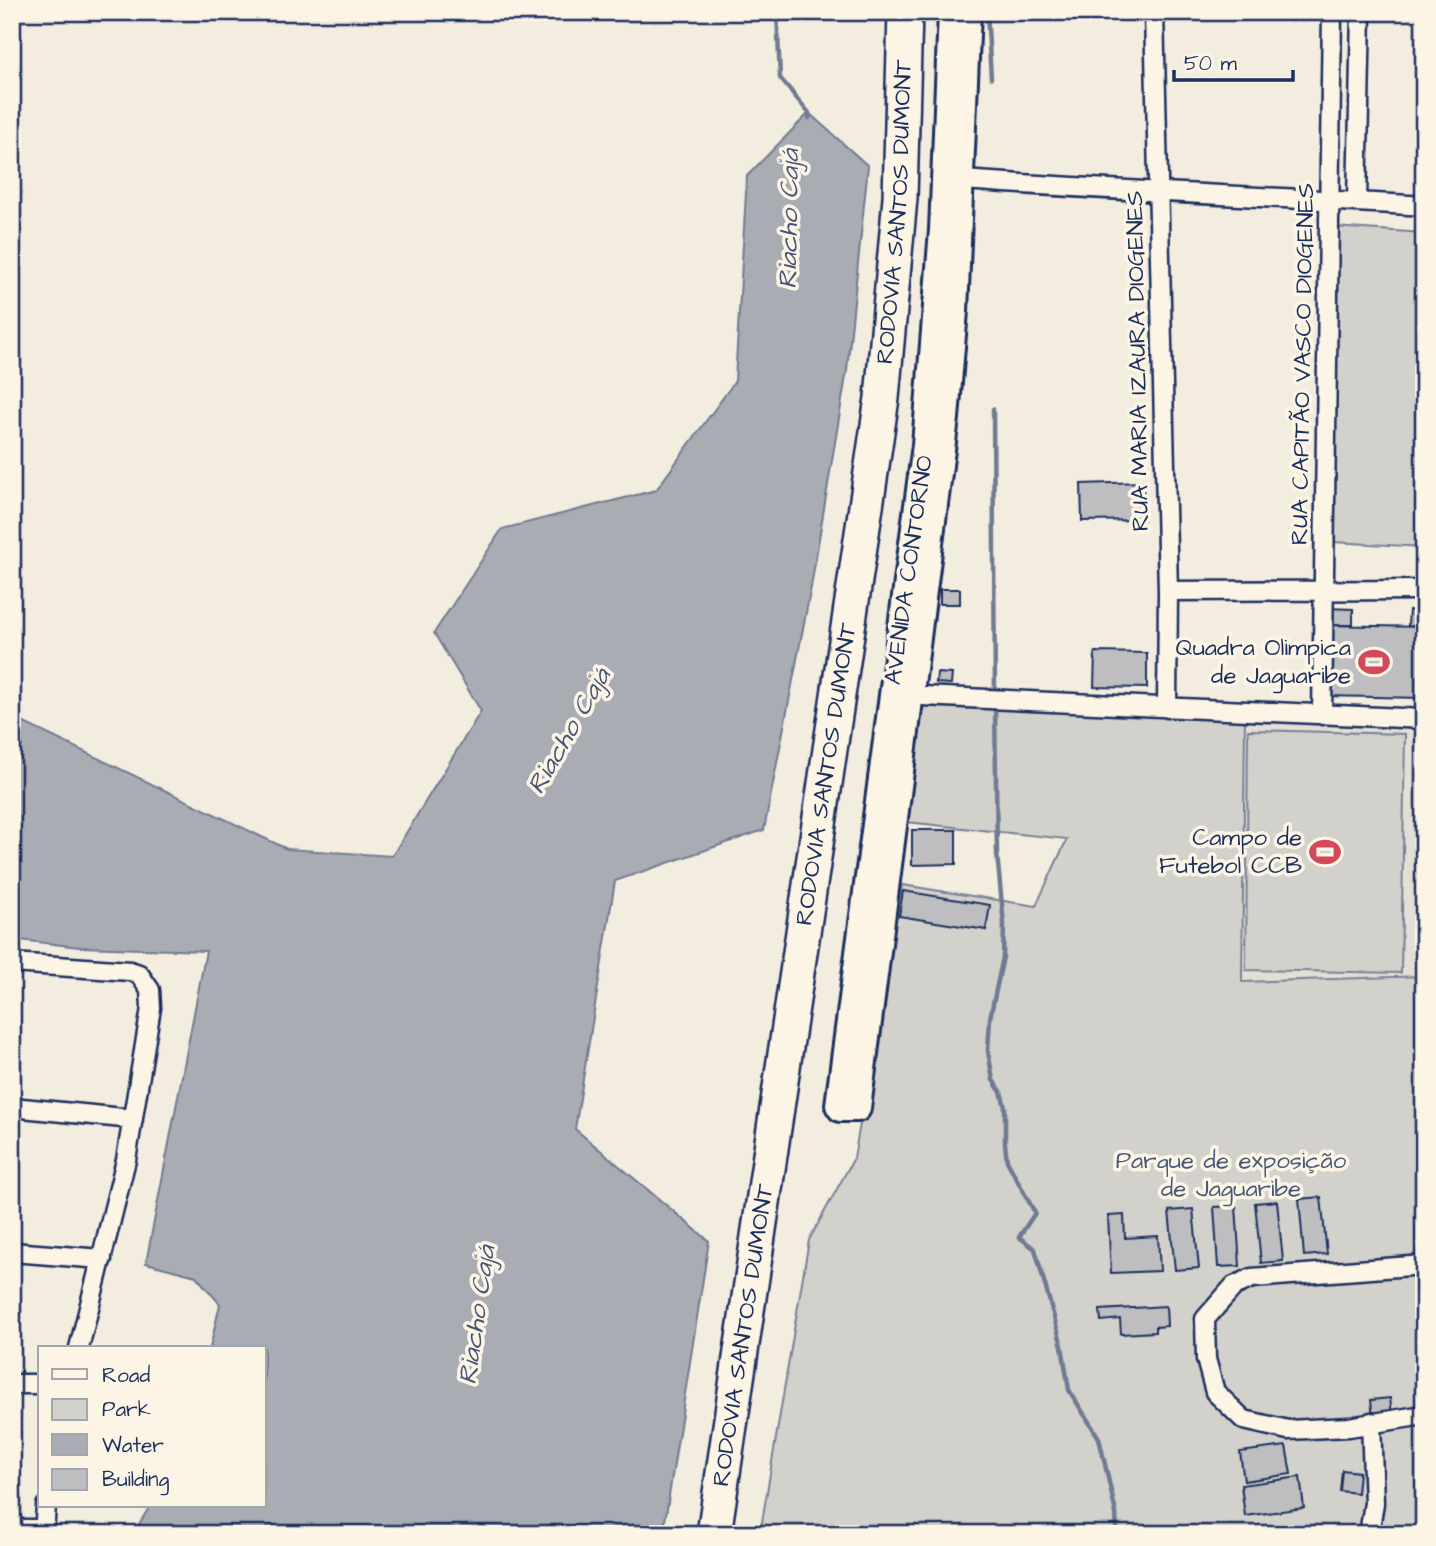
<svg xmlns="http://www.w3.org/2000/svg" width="1436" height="1546" font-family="'Architects Daughter',sans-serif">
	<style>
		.built { fill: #e3dfd6 }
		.green { fill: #d3d1cc; stroke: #778095; stroke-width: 2 }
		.water { fill: #a9acb3; stroke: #707a91; stroke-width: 2 }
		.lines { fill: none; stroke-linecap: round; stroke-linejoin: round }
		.stream { stroke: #707a91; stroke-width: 4.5 }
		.building { fill: #bebec0; stroke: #1b2f5e; stroke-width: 2 }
		.lane-casing { stroke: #1b2f5e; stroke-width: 14 }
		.street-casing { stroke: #1b2f5e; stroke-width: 23 }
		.secondary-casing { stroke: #1b2f5e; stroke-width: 32 }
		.highway-casing { stroke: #1b2f5e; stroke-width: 38 }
		.lane { stroke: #fcf5e5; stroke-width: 9 }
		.street { stroke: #fcf5e5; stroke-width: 18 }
		.secondary { stroke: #fcf5e5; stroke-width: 26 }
		.highway { stroke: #fcf5e5; stroke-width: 33 }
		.labels { text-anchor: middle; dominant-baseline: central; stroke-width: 7; stroke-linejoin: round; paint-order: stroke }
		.street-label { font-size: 24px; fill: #1b2f5e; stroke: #fcf5e5 }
		.poi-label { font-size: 24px; fill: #1b2f5e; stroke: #fcf5e5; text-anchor: end }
		.park-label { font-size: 24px; fill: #49587a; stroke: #fcf5e5 }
		.water-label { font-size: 26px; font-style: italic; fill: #465478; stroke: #fcf5e5 }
	</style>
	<rect width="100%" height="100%" fill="#f3ede0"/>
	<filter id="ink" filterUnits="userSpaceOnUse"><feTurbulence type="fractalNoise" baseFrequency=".0143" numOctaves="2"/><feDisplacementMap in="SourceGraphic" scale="14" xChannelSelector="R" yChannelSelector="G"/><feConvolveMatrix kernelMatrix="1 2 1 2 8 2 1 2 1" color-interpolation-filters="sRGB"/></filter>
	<g filter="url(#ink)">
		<path class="built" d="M1245,720L1424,730V976L1242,982Z"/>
		<path class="green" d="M1333,227L1424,233V547L1333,542Z
			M919,703L1245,720L1242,982L1424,976V1534H760L809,1240L854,1158L902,885L1036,906L1067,839L907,822Z
			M1248,730L1405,734L1401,973L1246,970Z"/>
		<path class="water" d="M809,113L868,166L847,370L811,587L764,830L615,881L575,1129L709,1241L663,1534H133L150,1506H264V1348H210L220,1304L196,1276L146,1263L206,951L79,947L12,939V717L287,849L392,856L481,711L434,633L502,529L656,490L735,381L747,176Z"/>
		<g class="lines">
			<path class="stream" d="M777,12L780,78L809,113V118
				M987,12L991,78
				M993,409L995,695
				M995,704L997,854L1004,925L1003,957L990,1018L988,1051L993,1080L1001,1092L1005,1107V1144L1007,1161L1035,1213L1019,1237L1035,1249L1062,1346L1069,1390L1099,1438L1116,1513L1117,1534"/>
		</g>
		<path class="building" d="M1143,482L1144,520L1082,521L1081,484Z
			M940,589H960V604H940Z
			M1326,608L1353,609V625H1326Z
			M1409,610L1424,611V627L1408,626Z
			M1326,625L1424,627V698L1324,696Z
			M1095,652L1147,653V688L1094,687Z
			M937,673L952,674L951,684L936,683Z
			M912,830H956V864L912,865Z
			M903,891L990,905L986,930L899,916Z
			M1321,1197L1327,1254L1304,1256L1299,1199Z
			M1277,1201L1283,1261L1261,1263L1255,1203Z
			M1236,1206L1240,1266L1218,1267L1214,1207Z
			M1193,1209L1199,1268L1175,1270L1169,1211Z
			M1124,1215L1125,1238L1158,1236L1160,1271L1111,1273L1108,1216Z
			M1166,1306L1167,1326L1155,1327V1332L1121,1334L1120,1319L1101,1321L1100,1310Z
			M1390,1398L1392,1415L1373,1418L1371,1400Z
			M1286,1446L1291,1474L1244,1481L1240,1452Z
			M1342,1470L1359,1472L1357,1493L1340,1491Z
			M1300,1477L1304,1508L1245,1516L1241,1485Z"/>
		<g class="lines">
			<defs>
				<path id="lane" d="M1066,13L1083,12"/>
				<path id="street" d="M1154,12L1168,591L1167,708
					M949,179C1107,191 1266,196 1424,206
					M1357,202L1361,12
					M1168,591L1424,590
					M900,695L1424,719
					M1322,715L1332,12
					M12,963L130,971L139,974L150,990L151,1008L126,1160L79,1348
					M12,1107L133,1119
					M12,1252L102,1259
					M1424,1265L1252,1278L1234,1286L1205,1319L1206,1359L1215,1392L1244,1420L1288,1430L1349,1427L1424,1415
					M12,1384H40
					M12,1529H44
					M44,1534L46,1506
					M1369,1534L1374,1503L1371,1422"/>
				<path id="secondary" d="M952,12L943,230L926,445L839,1105L841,1108H857L945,418L954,311L967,12"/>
				<g id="highway">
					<path id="s1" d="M714,1534L882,398L900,198L905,12"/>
				</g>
			</defs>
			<use href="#lane" class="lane-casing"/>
			<use href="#street" class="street-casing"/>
			<use href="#secondary" class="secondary-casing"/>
			<use href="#highway" class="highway-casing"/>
			<use href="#lane" class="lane"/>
			<use href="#street" class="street"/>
			<use href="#secondary" class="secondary"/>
			<use href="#highway" class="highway"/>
		</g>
	</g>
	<defs>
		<symbol id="stadium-bare" viewBox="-9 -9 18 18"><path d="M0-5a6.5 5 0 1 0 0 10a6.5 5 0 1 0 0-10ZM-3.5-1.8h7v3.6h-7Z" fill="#d1495b" stroke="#fcf5e5" stroke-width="2.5" paint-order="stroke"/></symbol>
	</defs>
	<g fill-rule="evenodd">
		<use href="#stadium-bare" x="1352" y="640" width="44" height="44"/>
		<use href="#stadium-bare" x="1303" y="830" width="44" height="44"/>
	</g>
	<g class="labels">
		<g class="street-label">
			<text stroke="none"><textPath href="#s1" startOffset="1335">RODOVIA SANTOS DUMONT</textPath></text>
			<text transform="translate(1138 361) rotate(-91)">RUA MARIA IZAURA DIOGENES</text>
			<text transform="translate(1303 364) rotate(-89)">RUA CAPITÃO VASCO DIOGENES</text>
			<text transform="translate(909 570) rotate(-82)">AVENIDA CONTORNO</text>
			<text stroke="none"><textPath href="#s1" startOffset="768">RODOVIA SANTOS DUMONT</textPath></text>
			<text stroke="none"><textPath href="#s1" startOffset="201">RODOVIA SANTOS DUMONT</textPath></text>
		</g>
		<g class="poi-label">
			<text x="1351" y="648">Quadra Olimpica<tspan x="1351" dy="28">de Jaguaribe</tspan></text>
			<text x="1302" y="838">Campo de<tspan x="1302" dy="28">Futebol CCB</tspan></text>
		</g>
		<g class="park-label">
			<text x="1231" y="1161">Parque de exposição<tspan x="1231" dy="28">de Jaguaribe</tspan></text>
		</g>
		<g class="water-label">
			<text transform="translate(789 219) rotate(-89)">Riacho Cajá</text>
			<text transform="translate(569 731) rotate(-60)">Riacho Cajá</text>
			<text transform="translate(477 1315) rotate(-82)">Riacho Cajá</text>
		</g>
	</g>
	<rect width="1436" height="1546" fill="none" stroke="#fcf5e5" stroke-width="42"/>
	<rect x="21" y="21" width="1394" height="1504" fill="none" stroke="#1b2f5e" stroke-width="2.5" filter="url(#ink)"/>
	<rect x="38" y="1346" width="228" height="161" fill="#fcf5e5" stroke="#a2a6af" stroke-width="2"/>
	<rect x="52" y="1369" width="35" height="10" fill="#fcf5e5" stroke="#a2a6af" stroke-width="2"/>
	<text x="102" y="1382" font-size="21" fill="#1b2f5e">Road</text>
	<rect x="52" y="1399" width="35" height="21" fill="#d3d1cc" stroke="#a2a6af" stroke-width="2"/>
	<text x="102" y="1416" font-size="21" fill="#1b2f5e">Park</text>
	<rect x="52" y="1434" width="35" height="21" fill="#a9acb3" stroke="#a2a6af" stroke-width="2"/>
	<text x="102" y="1452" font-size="21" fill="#1b2f5e">Water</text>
	<rect x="52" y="1469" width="35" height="21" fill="#bebec0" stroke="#a2a6af" stroke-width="2"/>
	<text x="102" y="1486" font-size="21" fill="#1b2f5e">Building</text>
	<path d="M1174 70v10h119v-10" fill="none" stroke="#1b2f5e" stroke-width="3.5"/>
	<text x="1184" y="70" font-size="21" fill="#1b2f5e" stroke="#fcf5e5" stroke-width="5" paint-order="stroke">50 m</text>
</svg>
